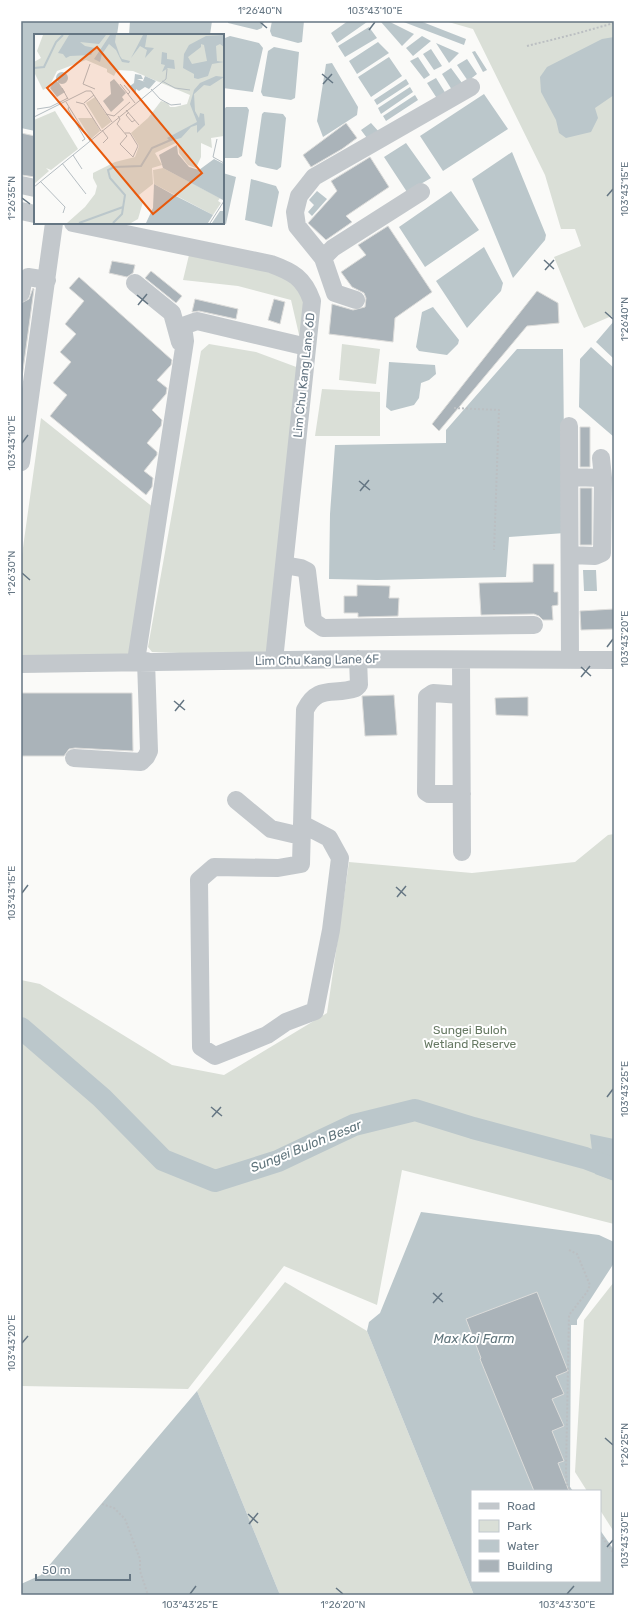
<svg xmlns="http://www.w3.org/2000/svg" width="635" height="1616" font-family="Rubik,sans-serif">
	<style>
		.green { fill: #dadfd7 }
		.water { fill: #bbc7cb }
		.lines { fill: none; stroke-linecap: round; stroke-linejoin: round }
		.river { stroke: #bbc7cb; stroke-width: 22 }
		.building { fill: #aab3b9; stroke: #dcdcda }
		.path { stroke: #bbbfc2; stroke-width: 2; stroke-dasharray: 2 2; stroke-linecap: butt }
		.minor { stroke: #c3c8cc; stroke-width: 18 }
		.ticks { fill: none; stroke: #657683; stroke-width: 1.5 }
		.labels { text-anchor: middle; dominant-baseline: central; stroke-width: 4; stroke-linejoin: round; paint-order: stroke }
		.street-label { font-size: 12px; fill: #657683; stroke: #fff }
		.park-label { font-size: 12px; fill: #687a64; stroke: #fff }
		.water-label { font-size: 13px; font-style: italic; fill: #60757c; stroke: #fff }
		.inset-river { fill: none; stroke: #bbc7cb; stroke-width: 2 }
		.inset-road { fill: none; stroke: #b5bdc2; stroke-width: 1 }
		.view { fill: #e8590c; fill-opacity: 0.15; stroke: #e8590c; stroke-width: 2 }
		.inset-edge { fill: none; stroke: #657683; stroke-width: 2 }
		.neatline { fill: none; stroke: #657683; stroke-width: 1.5 }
		.ticks-label { font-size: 10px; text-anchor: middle; fill: #657683 }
	</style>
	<rect width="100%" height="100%" fill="#fafaf8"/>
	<path class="green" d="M445,21H614V315L584,328L579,318L554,257L581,246L575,229H561L545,175L473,29Z
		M189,255L286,275L305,289L300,339L291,300L238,286L183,280Z
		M209,344L256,352L299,368L266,656L152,652L148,647L201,351Z
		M342,344L380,349L376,384L339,380Z
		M322,389L380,392V436H315Z
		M41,418L154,508L128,660L21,658V562Z
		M614,834V1224L402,1170L377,1305L284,1266L188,1389L21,1386V980L40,984L172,1065L224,1075L327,1013L349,862L472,873L575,862L608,835Z
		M285,1282L367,1331L474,1595H280L197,1391Z
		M614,1282V1532L600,1510V1491H587L575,1472L584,1320Z"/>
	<path class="water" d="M21,21H119L117,35H35V131L21,128Z
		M130,21H212L210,35H129Z
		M228,21H264L262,28L257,30L228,23Z
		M272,21H304L302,42L298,43L272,36L270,31Z
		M348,21L367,22L337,43L331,33Z
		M388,21L414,34L402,46L381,22Z
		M401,21H420L466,39L464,45Z
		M369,27L377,38L345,57L338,46Z
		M230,36L259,43L263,48L253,92L223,88V50L225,38Z
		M422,36L431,41L413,56L406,48Z
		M614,37V95L595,108L598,118L591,132L566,138L559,133L556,120L541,92L540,77L547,67L602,39Z
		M378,42L389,53L357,74L349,61Z
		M436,43L459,53L449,63Z
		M274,47L299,52L295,98L291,100L263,96L261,92L268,51Z
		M431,49L442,66L434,70L423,54Z
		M475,51L487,70L483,72L472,52Z
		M389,57L402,76L371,97L358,77Z
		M418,57L430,75L424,79L410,61Z
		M467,59L477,74L468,81L457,65Z
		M332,63L358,107L357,115L323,137L317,121L326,64Z
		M451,68L462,83L452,90L442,74Z
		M436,78L446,94L438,100L427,83Z
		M406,79L409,84L377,105L374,100Z
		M410,87L413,92L381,114L378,108Z
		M484,94L508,129L443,171L420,136Z
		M415,95L418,100L386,121L383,116Z
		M226,107H247L249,110L242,156L238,158H223V111Z
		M264,112L283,114L286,118L281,167L277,170L258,166L255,163L262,114Z
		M371,123L380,133L370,142L361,130Z
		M406,143L431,178L407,192L384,157Z
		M512,152L546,235L545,240L513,278L472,179Z
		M223,173L236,177L226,224L222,223Z
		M251,179L276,186L279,192L272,227L245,220Z
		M317,191L327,199L312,216L308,212L314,205L309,200Z
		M451,191L479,230L425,267L399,227Z
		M484,247L503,283L501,291L467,328L436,281Z
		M433,307L459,340L458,344L447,355L419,351L416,347L422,312Z
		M614,321V359L596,342Z
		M591,347L614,368V437L579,407L580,359Z
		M517,349H563L565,533L509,537L506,577L377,580L329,579L330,514L335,445L446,443V430Z
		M389,362L435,365L436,374L429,380L421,383L419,398L414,405L391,411L386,407Z
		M583,570H596L597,591H584Z
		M590,1134L614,1139V1181L595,1174Z
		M421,1212L599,1235L614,1242V1263L577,1320V1325H571L570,1487L573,1491H472V1581H600V1530L614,1550V1595H474L367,1331L369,1322L380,1313Z
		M197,1391L280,1595H21V1584L41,1575Z"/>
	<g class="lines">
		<path class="river" d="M21,1028L102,1098L163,1160L215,1181L278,1161L354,1125L415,1110L473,1128L585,1158L614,1169"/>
	</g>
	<path class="building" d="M346,123L357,138L342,149L311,167L303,155Z
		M21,133L35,136V177L21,175Z
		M370,157L389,187L346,216L352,222L326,240L308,223L337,191L331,181Z
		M388,226L432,292L395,318L393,342L329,334L332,304L353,310L365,307L366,298L364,293L352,287L341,272L366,255L358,245Z
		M112,261L135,265L133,273L127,277L109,273Z
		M151,271L182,296L176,303L145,278Z
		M79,277L172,360L171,365L157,380L167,388L166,394L152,410L162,420L161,426L147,443L157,452V455L144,471L153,478L152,487L146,495L50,416L67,395L53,383L71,362L60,352L76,334L65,324L84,301L69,288Z
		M33,288L34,289L21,385V303L29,299Z
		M537,291L558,303L559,323L527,326L439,431L432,424Z
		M195,299L238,309L236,319L199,311L192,312Z
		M274,299L285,302L280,324L268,320Z
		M580,427H590V467H580Z
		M580,488H592V545H580Z
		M533,564H554V592H558V605L552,606L553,620H543L539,616L534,614L481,615L479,583L533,582Z
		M357,585L390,586L389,598H399L398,616L358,617V613H344V596H357Z
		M614,609V629L581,630L580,611Z
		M21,693H132L133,751L75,748L69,749L64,756H21Z
		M394,695L397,735L365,736L362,696Z
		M528,697V716L496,715L495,698Z
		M537,1292L568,1371L556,1376L564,1394L552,1399L564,1426L552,1431L564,1461L558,1463L569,1491H534L480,1359L481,1358L466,1319Z"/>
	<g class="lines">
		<path class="path" d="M527,46L575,34L614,23
			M454,408L499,410L494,550
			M569,1250L577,1254L590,1285L587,1292L569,1315L566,1472L567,1484L571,1491
			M102,1504L114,1508L125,1519L140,1559V1571L148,1595
			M600,1534L614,1554"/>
		<path class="minor" d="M21,185L35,188
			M21,211L35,214
			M73,223L271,264C293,272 304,278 312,301L274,660
			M323,258L333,248L421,192
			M135,283L172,313L180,342
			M21,293L23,282L28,277L47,280
			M356,300L335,293L323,258L297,226L295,212L299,196L314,177L471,87
			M569,426L570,660
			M21,462L54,223
			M569,477L603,478
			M570,555L595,556L602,553L603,478L601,458
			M284,565L301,568L307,571L313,621L323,628L534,625
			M461,660L462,852
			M136,661L185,341L183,326L197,321L307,347
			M21,664L358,659L614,660
			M461,695L433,693L427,697L426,792L429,794H462
			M74,758L141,762L146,757L149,751L146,661
			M236,800L271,829L301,836
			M302,824L329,838L340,858L331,930L315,1011L286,1022L267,1035L215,1056L201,1047L199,880L214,867L278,868L301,864L305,710C318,684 333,696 356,688L359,685L358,659"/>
	</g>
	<path class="ticks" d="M260,22L267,28M369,30L375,22M322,74L333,83M323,84L332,74M607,196L613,189M22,198L30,204M544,260L554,269M545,270L554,260M137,295L148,304M138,305L147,294M605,312L613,319M22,443L28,435M359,481L370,490M360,491L369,480M22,573L30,580M607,647L613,639M581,667L591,676M581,677L590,666M174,701L185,710M175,711L184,700M396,887L406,896M22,893L28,885M397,897L406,886M607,1097L613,1089M211,1107L222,1116M212,1117L221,1107M433,1293L443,1302M433,1303L442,1293M22,1343L28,1336M605,1438L613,1445M248,1514L258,1523M249,1524L258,1513M607,1547L613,1540M336,1588L343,1594M190,1594L196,1586M567,1594L574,1586"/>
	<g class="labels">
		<g class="street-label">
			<text transform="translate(304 375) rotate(-84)">Lim Chu Kang Lane 6D</text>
			<text transform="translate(317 660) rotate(-1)">Lim Chu Kang Lane 6F</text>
		</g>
		<g class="park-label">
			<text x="470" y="1030">Sungei Buloh<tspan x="470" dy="14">Wetland Reserve</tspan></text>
		</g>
		<g class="water-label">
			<text transform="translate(306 1146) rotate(-22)">Sungei Buloh Besar</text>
			<text x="474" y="1338">Max Koi Farm</text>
		</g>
	</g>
	<g transform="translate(34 34)">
		<rect width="190" height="190" fill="#fafaf8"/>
		<path d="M9,1H190V102L177,104L178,114L167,109V123L162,134L154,131L145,119L144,108L121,119L128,131L118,134L119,150L105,161L109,168L104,185L97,189H33L51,173L61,160L63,152L59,144V139L81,128L101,123L105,112L97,99L114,84L127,67L134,69L136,73H141L153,70L156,61L99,37L83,36L80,42L73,38V35L52,26L23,37L15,53L9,56L0,38V28L7,24L3,17ZM61,63L77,88L68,95L52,69ZM21,77L44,115L17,136L12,134L15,137L0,150V86ZM44,84H59L66,97L57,105ZM129,134L186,164L184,167L187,169L179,181L120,150L119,136Z" fill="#dadfd7"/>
		<path d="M35,1H72L65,10L46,8L51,12L61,14L57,21L36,22L32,24L29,20L24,19ZM76,1H82L81,8L86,22L88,25L96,27L95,29L88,28L82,16L75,10L68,20L66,28L60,25ZM109,1H113L111,13L120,14L111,24L113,16L106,12L97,24ZM190,1V13L186,10L182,12L183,27L190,28L178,30L174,42L164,45L160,44V40L149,34L150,20L155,11L172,2ZM167,10L170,11L173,27L158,30L154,23L167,13ZM128,18L133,19V25L140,26L141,35L134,34L128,38L131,31L127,30ZM22 44a6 6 0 1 1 12 0a6 6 0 1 1-12 0ZM101,40L107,41L109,45H103L111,48L109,47L111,42L122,47L115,55L111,53L105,57L102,55V59L96,52L100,49ZM182,42L190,43L176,52L170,51L160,60L161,77L165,84L166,79L170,80L171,91L163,99V91L157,93L147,104L136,107L133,104L163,88L156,70L160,56L166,49ZM22,45L31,58L23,63L16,54ZM80,45L92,59L88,63L90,66L77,78L69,67L77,60L76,48ZM143,111L144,120L155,133L165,136L180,125L190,130L189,166L129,134L125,121ZM120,150L138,160L179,181L174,189H112L119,174ZM186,177H190V189H178Z" fill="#bbc7cb" fill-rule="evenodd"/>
		<path class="inset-river" d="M0,34L10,33L22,8L29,1M45,189L89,173M79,189L88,180L91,161L76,144L74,136L80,133L107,132L118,114L139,105"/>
		<path class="inset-road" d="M56,30L49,50L61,55M128,47L141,54L156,56M86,50L101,69M90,51L96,58L94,60M28,54L34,65M117,55L126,65L137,71L147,70M57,57L78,88M32,68L56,107M42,68L50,70L67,97M50,69L60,61M35,73L34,75L51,105L48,107M3,75L16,73L34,64M92,76L105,91M95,78L92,81L98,88L101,86M72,80L80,82L96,68M84,82L86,85L83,90L93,102L86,110L99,123L104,112L96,99H91M0,83L52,57H57M68,96L74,104L69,109M183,105L179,123L190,129M39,121L48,135M28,129L52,160M6,147L31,173L29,179M0,153L132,45L133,35M176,189L190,167"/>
		<path class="view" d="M63,13L168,139L119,180L13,54Z"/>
		<rect width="190" height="190" class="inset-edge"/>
	</g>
	<rect width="635" height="1616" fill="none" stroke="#ffffff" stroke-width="44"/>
	<rect x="471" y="1490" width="130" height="92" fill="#ffffff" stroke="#c1c8cd"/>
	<rect x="479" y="1503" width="20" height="6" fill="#c3c8cc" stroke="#c1c8cd"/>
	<text x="507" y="1510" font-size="12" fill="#657683">Road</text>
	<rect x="479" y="1520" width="20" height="12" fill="#dadfd7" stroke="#c1c8cd"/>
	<text x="507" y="1530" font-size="12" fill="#657683">Park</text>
	<rect x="479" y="1540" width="20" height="12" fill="#bbc7cb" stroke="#c1c8cd"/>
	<text x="507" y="1550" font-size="12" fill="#657683">Water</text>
	<rect x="479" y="1560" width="20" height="12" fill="#aab3b9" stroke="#c1c8cd"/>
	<text x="507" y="1570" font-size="12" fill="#657683">Building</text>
	<path d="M36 1574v6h94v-6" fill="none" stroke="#657683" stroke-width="2"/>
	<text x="42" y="1574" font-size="12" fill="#657683" stroke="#ffffff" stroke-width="3" paint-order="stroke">50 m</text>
	<rect x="22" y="22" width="591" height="1572" class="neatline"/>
	<g class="ticks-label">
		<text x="260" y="14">1°26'40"N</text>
		<text x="375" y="14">103°43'10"E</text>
		<text transform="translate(624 189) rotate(-90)" y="4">103°43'15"E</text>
		<text transform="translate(11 198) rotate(-90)" y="4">1°26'35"N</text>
		<text transform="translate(624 319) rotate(-90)" y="4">1°26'40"N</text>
		<text transform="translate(11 443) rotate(-90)" y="4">103°43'10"E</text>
		<text transform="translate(11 573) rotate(-90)" y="4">1°26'30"N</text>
		<text transform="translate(624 639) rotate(-90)" y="4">103°43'20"E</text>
		<text transform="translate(11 893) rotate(-90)" y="4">103°43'15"E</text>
		<text transform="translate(624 1089) rotate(-90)" y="4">103°43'25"E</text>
		<text transform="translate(11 1343) rotate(-90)" y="4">103°43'20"E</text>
		<text transform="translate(624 1445) rotate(-90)" y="4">1°26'25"N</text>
		<text transform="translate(624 1540) rotate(-90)" y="4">103°43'30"E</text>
		<text x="190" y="1608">103°43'25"E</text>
		<text x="343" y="1608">1°26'20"N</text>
		<text x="567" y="1608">103°43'30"E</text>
	</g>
</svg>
